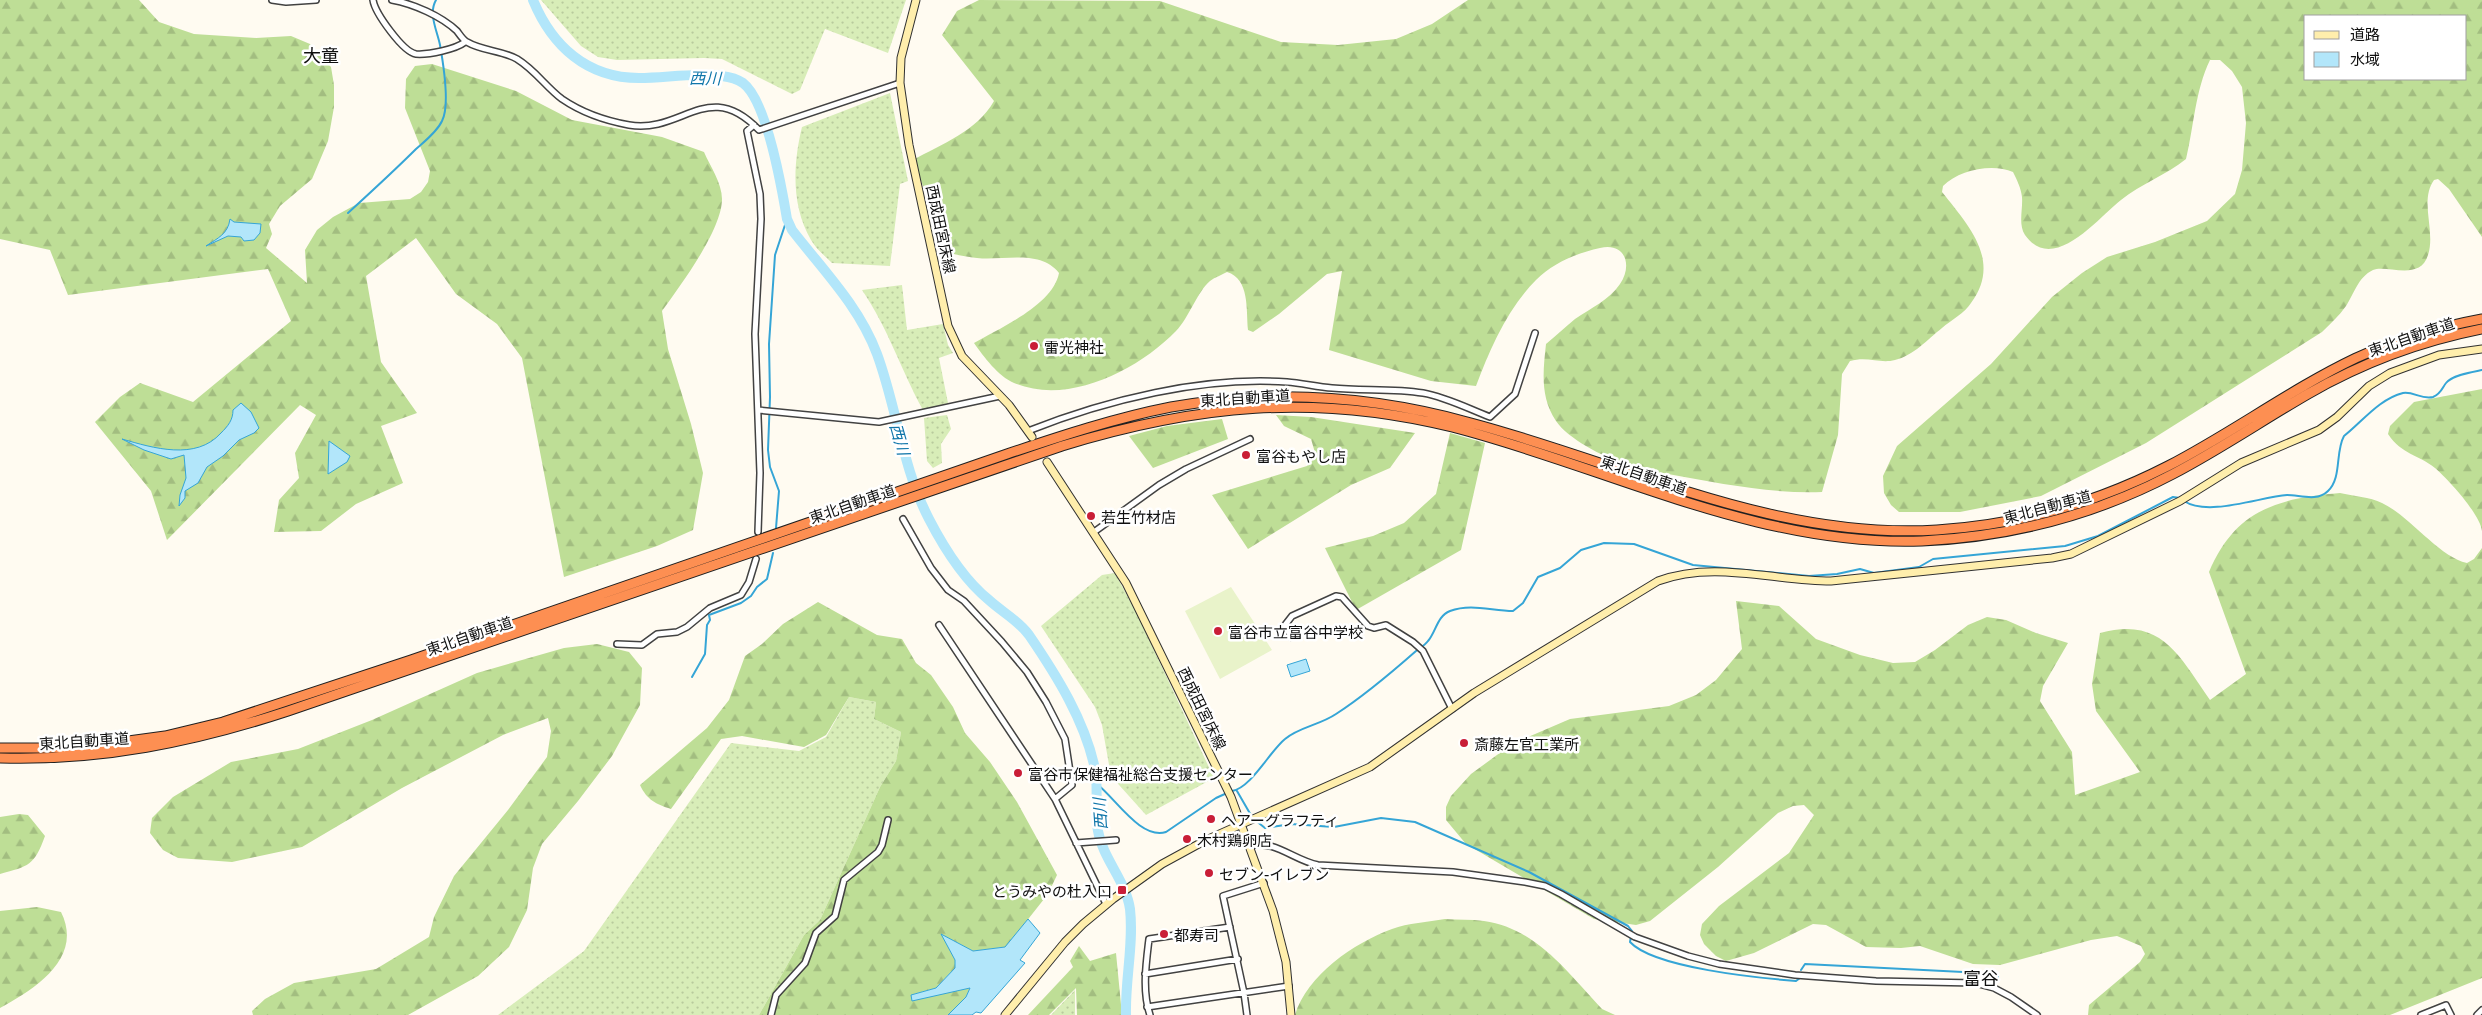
<svg xmlns="http://www.w3.org/2000/svg" width="2482" height="1015" font-family="Literata,'Noto Sans JP',serif">
	<style>
		.grass { fill: url(#grass-dots) }
		.forest { fill: url(#forest-firs); fill-rule: evenodd }
		.pitch { fill: #e9f3ca }
		.water { fill: #b2e6fa; stroke: #35a5d6 }
		.lines { fill: none; stroke-linecap: round; stroke-linejoin: round }
		.stream { stroke: #35a5d6; stroke-width: 2 }
		.river { stroke: #b2e6fa; stroke-width: 10 }
		.street-casing { stroke: #424242; stroke-width: 8 }
		.secondary-casing { stroke: #313131; stroke-width: 9 }
		.highway-casing { stroke: #202020; stroke-width: 11 }
		.street { stroke: #fff; stroke-width: 5 }
		.secondary { stroke: #ffeeac; stroke-width: 7 }
		.highway { stroke: #fd8f52; stroke-width: 9 }
		.poi-dot { fill: #c91e37; stroke: #fff; stroke-width: 2 }
		.labels { text-anchor: middle; dominant-baseline: central; stroke-width: 5; stroke-linejoin: round; paint-order: stroke }
		.street-label { font-size: 15px; fill: #0f0f0f; stroke: #fff }
		.poi-label { font-size: 15px; fill: #0f0f0f; stroke: #fff; text-anchor: start }
		.water-label { font-size: 16px; font-style: italic; fill: #1076aa; stroke: #fff }
		.quarter-label { font-size: 18px; fill: #0f0f0f; stroke: #fff }
	</style>
	<defs>
		<pattern id="grass-dots" width="8" height="8" patternUnits="userSpaceOnUse" patternTransform="scale(1.25)"><rect width="8" height="8" fill="#d8edb8"/><path d="M2 2h.1M6 6h.1" fill="none" stroke="#b8ca9d" stroke-width="1.8" stroke-linecap="round"/></pattern>
		<pattern id="forest-firs" width="22" height="20" patternUnits="userSpaceOnUse" patternTransform="scale(1.25)"><rect width="22" height="20" fill="#bede96"/><path d="M5 1l3.5 6h-7zM16 11l3.5 6h-7z" fill="#a2bd80"/></pattern>
	</defs>
	<rect width="100%" height="100%" fill="#fffbf1"/>
	<path class="grass" d="M541,0H906L888,53L825,29L800,90L792,94L722,59L704,58L617,60L598,57L581,46Z
		M890,93L908,181L900,184L890,266L832,263C825,256 816,249 811,240C791,206 793,164 802,127Z
		M902,285L907,330L943,324L948,345L953,353L939,358L948,403L923,410C901,370 888,328 862,290Z
		M947,415L951,429L941,444L942,463L933,468L927,461L924,418Z
		M1115,573L1138,616L1214,778L1146,815L1111,776L1102,725L1095,707L1041,626L1102,575Z
		M849,697L876,702L874,719L901,732L896,761L880,787L820,920L804,935L759,1015H498L584,951L731,743L799,751L826,737Z
		M1075,990V1015H1051Z"/>
	<path class="forest" d="M0,0H139L159,22L194,34L256,38L291,36L310,44L331,67L334,85V107L328,141L312,179L280,206L269,224L272,234L266,248L307,283L305,250L317,230L333,217L359,203L410,199L421,192L428,182L430,171L405,108L406,79L415,66L432,64L516,91L572,120L662,137L704,152C710,166 722,183 722,199C722,230 680,286 662,311L668,349L691,424L703,473L693,530L657,546L564,577L522,358L497,324L456,294L416,238L366,276L381,362L417,413L381,426L403,483L356,504L321,531L274,532L279,500L299,478L295,453L316,415L300,405L167,540L151,491L95,422L120,397L140,383L193,402L291,321L268,269L68,295L50,250L0,239Z
		M979,0L1160,1L1281,42L1338,45L1396,39L1432,24L1468,0H2482V237L2449,189L2438,179L2434,180C2419,201 2436,231 2428,255C2420,282 2386,264 2373,270C2358,277 2354,294 2346,306C2339,316 2330,324 2322,332L2146,443L2041,496L1960,512H1899L1891,505L1884,493L1883,476L1897,446L1991,364L2052,297L2082,273L2107,257L2155,242L2207,221L2235,194L2242,170L2246,123L2242,87L2232,71L2220,60H2210C2195,91 2194,126 2186,159C2166,175 2141,184 2121,200C2098,218 2053,275 2025,235C2018,224 2023,210 2022,197C2021,188 2017,180 2013,172C1992,163 1959,170 1943,186L1942,192C1969,226 2002,261 1971,303C1965,313 1951,320 1942,328C1928,339 1913,356 1895,360C1880,364 1868,356 1850,361L1842,374L1838,435L1822,492C1771,494 1718,483 1668,474C1653,471 1636,470 1623,464C1603,456 1568,439 1556,421C1540,397 1543,372 1546,344C1556,336 1565,327 1575,319C1591,308 1609,300 1620,284C1633,265 1625,242 1600,248C1577,253 1553,263 1536,280C1507,309 1490,349 1476,386L1431,381L1329,350L1342,271L1327,274L1279,314L1253,332L1248,330C1246,310 1250,279 1227,272C1222,275 1215,277 1210,281C1197,292 1189,318 1176,331C1138,370 1068,406 1014,383C998,376 984,357 974,343C1000,328 1053,305 1059,273C1040,249 1003,261 977,258C967,257 958,255 949,253L913,160C942,144 977,131 994,101L942,35L957,11ZM2306,16H2466V79H2306Z
		M2482,389V531C2480,514 2448,479 2435,468C2418,454 2402,455 2388,434L2390,426L2414,402Z
		M1276,415L1311,417L1415,433L1390,468L1351,485L1248,549L1212,495L1307,466L1316,456L1311,439L1284,426Z
		M1222,419L1228,439L1153,468L1129,436L1167,426Z
		M1450,433L1485,443L1461,550L1356,610L1325,548L1373,536L1404,523L1436,494Z
		M2340,493C2353,496 2370,497 2382,503C2410,516 2439,557 2467,563L2474,559L2482,548V978L2390,1015H2088L2089,1005L2140,962L2145,954L2141,946L2117,936L2091,940L2000,965L1973,964L1920,946L1901,948L1866,947L1826,925L1813,924L1754,953L1726,961L1716,956L1704,944L1700,935L1702,924L1719,906L1789,853L1814,815L1804,805L1793,806L1778,813L1718,867L1650,921L1636,925L1594,919L1466,844L1446,820V807L1451,796L1471,774L1512,744L1570,719L1669,706L1696,695L1716,680L1742,649L1736,601L1779,606L1816,639L1860,655L1893,663L1915,662L1935,650L1968,625L1987,617L2006,620L2036,633L2068,643L2043,686L2040,701L2072,752L2075,795L2140,772L2096,711L2092,684L2100,633C2162,616 2179,656 2210,700L2246,674L2209,572C2235,510 2278,498 2340,493Z
		M818,602L877,635L902,639L916,663L931,675L953,707L965,733L990,762L1017,802L1057,875L1048,894L1006,947L973,951L942,935L955,960V968L936,988L911,995L970,988L966,997L948,1015H759L804,935L820,920L880,787L896,761L901,732L874,719L876,702L849,697L826,735L804,747L742,736L721,739L671,809C656,804 647,800 640,785L707,728L729,700L745,656L762,644L783,624Z
		M597,644L629,652L642,668L640,705L612,756L578,801L542,844L533,868L527,910L509,947L478,976L408,1015H253L252,1011L265,999L294,983L376,969L429,937L434,917L454,876L508,810L547,757L551,731L548,718L503,735L402,788L302,847L232,862L178,858L163,850L150,833L152,818L173,797L231,762L298,749L372,720L477,673L564,648Z
		M19,814L28,815L45,836C34,866 29,866 0,874V817Z
		M37,907L61,912C84,958 35,989 0,1008V911Z
		M1445,919C1458,920 1471,919 1484,921C1536,928 1568,973 1602,1009L1615,1015H1295C1307,975 1354,943 1392,929C1408,923 1428,922 1445,919Z
		M1079,946L1090,961L1116,953L1122,1015H1077L1076,988L1049,1015H1028L1073,967L1070,961Z"/>
	<path class="pitch" d="M1231,587L1272,650L1220,679L1185,611Z"/>
	<path class="water" d="M230,219L234,222L261,224L260,233L254,240L244,241L241,237L228,236L206,246C218,238 228,234 230,219Z
		M241,403L251,412L259,428L254,433L239,440L223,456L207,467L198,483L185,491V498L179,506L180,495L186,478L184,455L171,459L144,450L122,439C153,448 196,461 221,433C228,426 233,420 233,410Z
		M329,441L350,456L347,462L328,474Z
		M1306,659L1310,671L1291,677L1287,665Z
		M1028,919L1040,933L1020,960L1025,963L981,1013L976,1012L972,1015H948L966,997L970,988L912,1001L911,995L936,988L955,968V960L941,934L973,951L1005,947Z"/>
	<g class="lines">
		<path class="stream" d="M348,213C371,192 394,171 416,149C425,141 437,132 442,121C450,106 443,62 440,45C437,30 428,14 436,0
			M2184,501C2208,517 2260,497 2287,495C2300,495 2317,502 2328,491C2342,478 2335,452 2344,436C2362,422 2379,399 2403,393C2413,391 2422,400 2433,397C2441,394 2442,388 2446,383C2452,375 2472,372 2482,370
			M776,528L779,491L770,467L768,450L770,397L769,344L775,255L787,219
			M692,677L705,654L707,625L710,620L709,615L741,603L751,596L757,587L767,579L773,553
			M1097,784C1116,799 1141,840 1166,832L1216,798L1227,793
			M1232,791C1251,788 1270,751 1285,739C1299,727 1320,725 1336,714C1364,696 1391,673 1416,651C1420,648 1425,645 1428,641C1436,632 1437,616 1450,611C1471,603 1492,611 1513,611L1523,603L1538,577L1560,568L1581,550L1604,543L1634,544L1693,565L1809,576L1837,574L1860,569L1874,573L1919,567L1933,559L2065,546L2098,536L2173,497L2180,498
			M1237,791L1252,817
			M1255,820L1265,828L1291,824L1334,827L1381,818L1415,822L1529,872L1628,926L1632,931L1630,942C1654,968 1759,978 1796,981L1800,978
			M1801,970L1805,964L1963,972L1998,977"/>
		<path class="river" d="M533,0C552,46 587,78 639,78C659,78 679,75 699,75C714,75 731,75 743,83C767,101 782,189 787,219L792,230C823,270 859,306 877,354C897,408 902,467 929,519C944,548 963,579 989,600C1002,612 1018,620 1029,635C1057,676 1085,721 1095,769C1099,790 1094,811 1098,831C1103,859 1126,881 1130,909C1134,944 1125,979 1126,1015"/>
		<defs>
			<path id="street" d="M272,0L286,2L316,0
				M373,0C375,13 403,52 416,54C429,55 456,49 465,42
				M392,0C414,4 441,16 457,31C460,35 463,40 467,42C482,51 501,50 517,59C535,70 546,87 562,99C581,112 607,121 629,125C683,134 708,77 759,130L900,83
				M754,125L747,131L760,194L761,219L755,334L760,473L758,532
				M758,410L879,422L1000,396
				M1028,431C1106,400 1203,376 1287,382C1302,383 1317,387 1332,388C1362,391 1393,388 1423,393C1446,397 1469,409 1490,417L1515,394L1535,333
				M903,519L931,568L948,590L964,601L1002,642L1027,672L1046,702L1065,739L1072,785L1055,799
				M1094,532L1159,485L1186,469L1250,439
				M939,625L1055,799L1106,904
				M1291,637L1285,625L1292,616L1336,596L1342,597L1368,626L1374,628L1386,625L1413,642L1423,651L1452,709
				M617,644L642,645L657,634L677,632L687,627L710,608L741,595L749,582L756,559
				M1076,843L1116,840
				M1250,846C1274,839 1295,861 1318,865L1453,872L1525,882L1545,886L1561,894L1635,937L1688,956L1719,964L1795,975L1876,981L1975,983L1994,988L2011,997L2037,1015
				M1145,974L1238,959
				M1147,1007L1289,986
				M771,1015L776,995L805,963L816,933L835,916L844,880L878,852L882,845L888,820
				M1150,1015C1142,991 1146,964 1149,939L1230,927
				M1247,1015L1244,993L1223,896L1264,883
				M2421,1015L2446,1005L2451,1015
				M2477,1015L2482,1010"/>
			<path id="secondary" d="M916,0L901,58L900,83L909,145L948,326L962,356L1009,405L1032,437
				M1047,462L1126,583L1231,797L1273,911L1286,962L1291,1015
				M1005,1015L1065,942L1083,924L1113,899L1162,864L1206,840L1370,767L1474,693L1658,581C1714,560 1773,581 1831,581L2052,558L2071,554L2180,501L2241,463L2319,430L2337,417L2369,386L2390,373L2439,355L2482,349"/>
			<path id="highway" d="M0,748H69L99,745L165,736L223,722L411,660L1007,454C1061,436 1115,418 1171,407C1271,389 1374,396 1471,423C1626,464 1773,540 1937,530C2017,525 2096,503 2168,466C2232,433 2291,389 2356,358C2396,340 2439,327 2482,319
				M0,758C100,761 194,742 288,711L1062,446C1196,405 1314,393 1452,427C1608,467 1757,547 1922,541C2009,537 2095,515 2173,474C2219,450 2263,420 2308,394C2362,363 2421,341 2482,329"/>
		</defs>
		<use href="#street" class="street-casing"/>
		<use href="#secondary" class="secondary-casing"/>
		<use href="#highway" class="highway-casing"/>
		<use href="#street" class="street"/>
		<use href="#secondary" class="secondary"/>
		<use href="#highway" class="highway"/>
	</g>
	<g class="poi-dot">
		<circle cx="1034" cy="346" r="5"/>
		<circle cx="1246" cy="455" r="5"/>
		<circle cx="1091" cy="516" r="5"/>
		<circle cx="1218" cy="631" r="5"/>
		<circle cx="1464" cy="743" r="5"/>
		<circle cx="1018" cy="773" r="5"/>
		<circle cx="1211" cy="819" r="5"/>
		<circle cx="1187" cy="839" r="5"/>
		<circle cx="1209" cy="873" r="5"/>
		<rect x="1117" y="885" width="10" height="10" rx="2.5"/>
		<circle cx="1164" cy="934" r="5"/>
	</g>
	<g class="labels">
		<g class="street-label">
			<text transform="translate(942 229) rotate(78)">西成田宮床線</text>
			<text transform="translate(2411 336) rotate(-19)">東北自動車道</text>
			<text transform="translate(1245 397) rotate(-4)">東北自動車道</text>
			<text transform="translate(1644 474) rotate(19)">東北自動車道</text>
			<text transform="translate(852 503) rotate(-19)">東北自動車道</text>
			<text transform="translate(2047 506) rotate(-15)">東北自動車道</text>
			<text transform="translate(469 635) rotate(-19)">東北自動車道</text>
			<text transform="translate(1203 708) rotate(64)">西成田宮床線</text>
			<text transform="translate(84 740) rotate(-4)">東北自動車道</text>
		</g>
		<g class="poi-label">
			<text x="1044" y="346">雷光神社</text>
			<text x="1256" y="455">富谷もやし店</text>
			<text x="1101" y="516">若生竹材店</text>
			<text x="1228" y="631">富谷市立富谷中学校</text>
			<text x="1474" y="743">斎藤左官工業所</text>
			<text x="1028" y="773">富谷市保健福祉総合支援センター</text>
			<text x="1221" y="819">ヘアーグラフティ</text>
			<text x="1197" y="839">木村鶏卵店</text>
			<text x="1219" y="873">セブン-イレブン</text>
			<text x="1112" y="890" text-anchor="end">とうみやの杜入口</text>
			<text x="1174" y="934">都寿司</text>
		</g>
		<g class="water-label">
			<text transform="translate(705 77) rotate(1)">西川</text>
			<text transform="translate(901 439) rotate(74)">西川</text>
			<text transform="translate(1099 814) rotate(-94)">西川</text>
		</g>
		<g class="quarter-label">
			<text x="321" y="54">大童</text>
			<text x="1981" y="977">富谷</text>
		</g>
	</g>
	<rect x="2304" y="15" width="162" height="65" fill="#ffffff" stroke="#9f9f9f"/>
	<rect x="2314" y="31" width="25" height="8" fill="#ffeeac" stroke="#9f9f9f"/>
	<text x="2350" y="40" font-size="15" fill="#0f0f0f">道路</text>
	<rect x="2314" y="52" width="25" height="15" fill="#b2e6fa" stroke="#9f9f9f"/>
	<text x="2350" y="65" font-size="15" fill="#0f0f0f">水域</text>
</svg>
